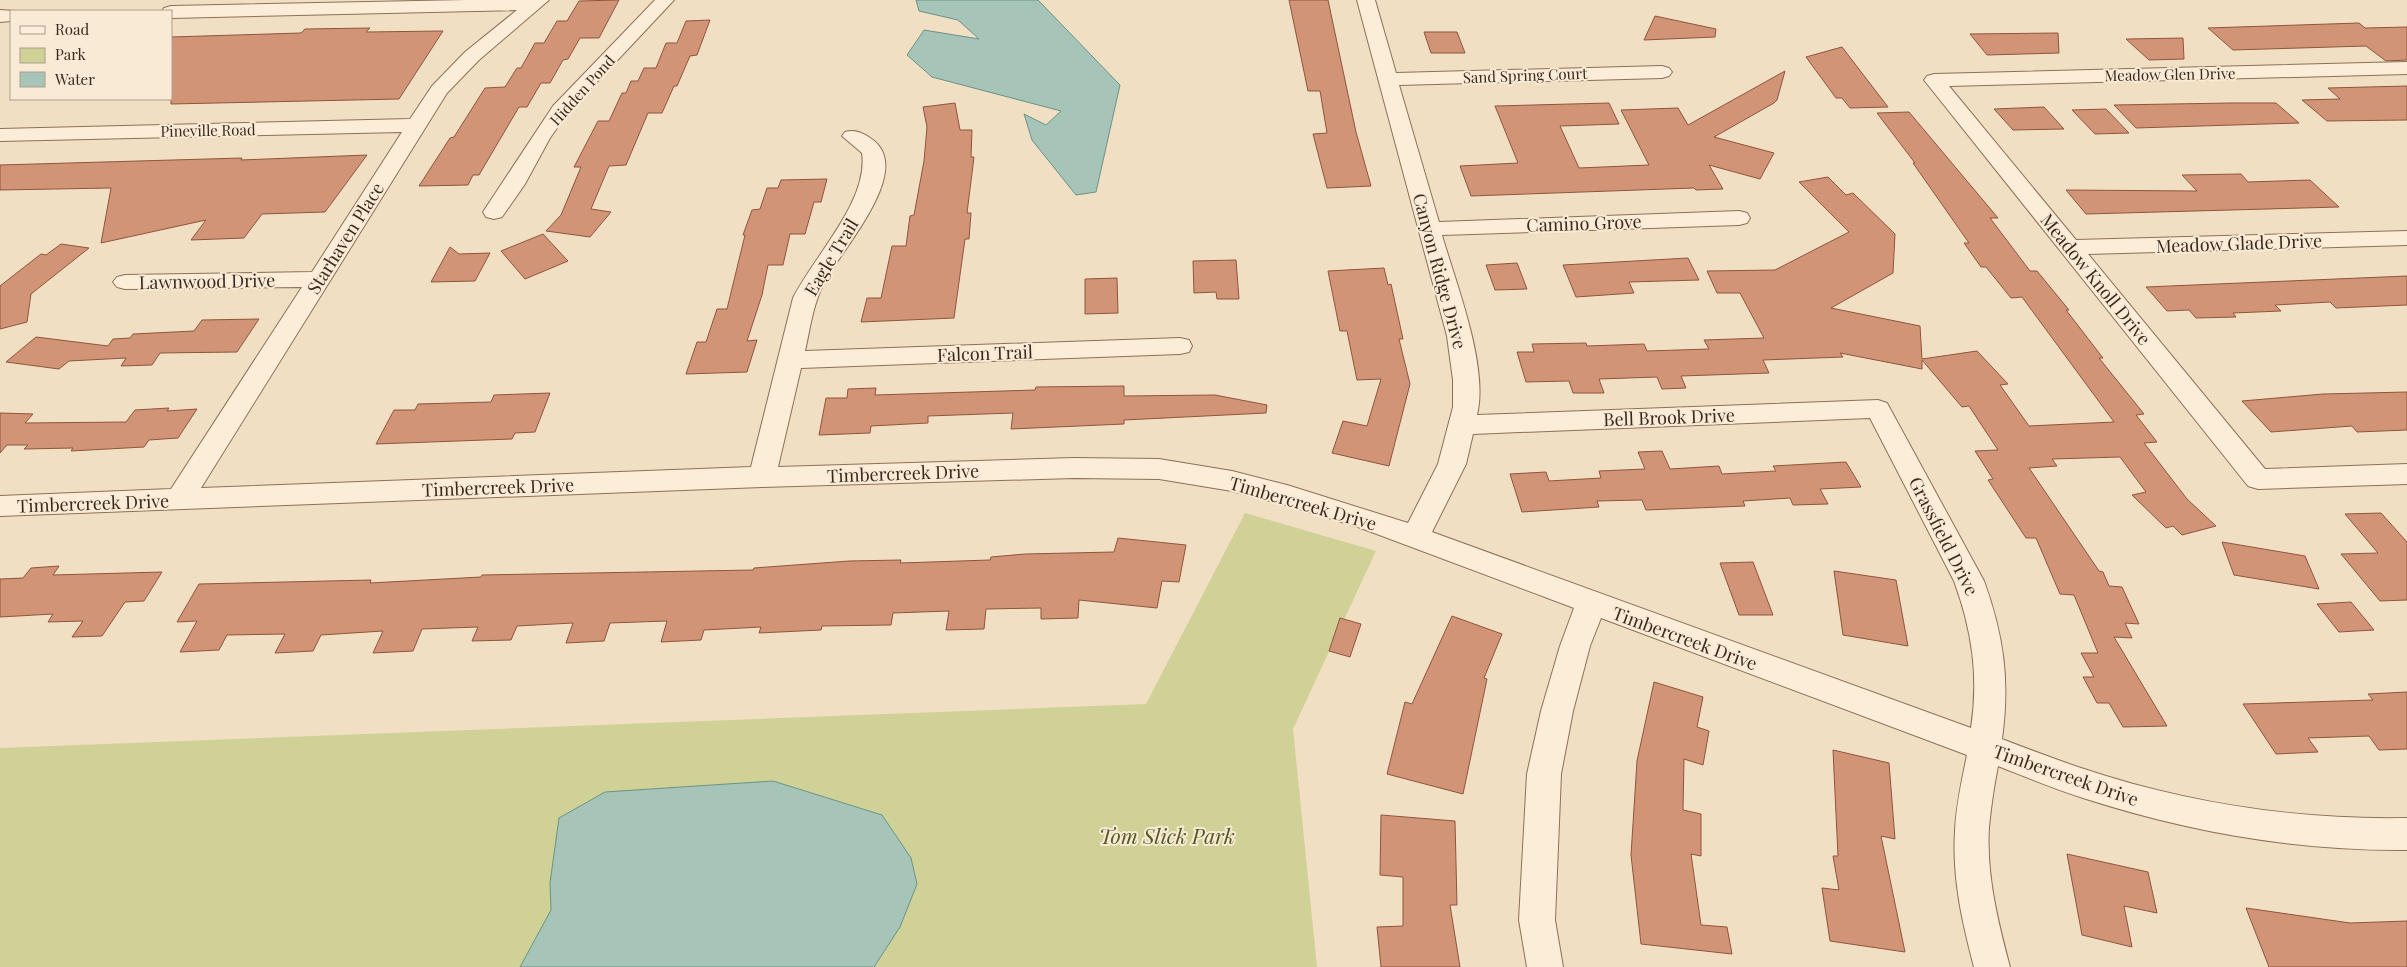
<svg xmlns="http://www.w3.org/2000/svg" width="2407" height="967" font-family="'Playfair Display',serif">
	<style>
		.green { fill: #d0d196 }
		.water { fill: #a6c4b8; stroke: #6b9386 }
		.building { fill: #d29477; stroke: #8f553c }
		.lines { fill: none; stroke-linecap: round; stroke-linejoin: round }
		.minor-casing { stroke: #8e6f58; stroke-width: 2 }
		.minor { fill: #fbedd8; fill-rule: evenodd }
		.labels { text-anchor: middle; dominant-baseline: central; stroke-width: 4; stroke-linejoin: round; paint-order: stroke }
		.far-street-label { font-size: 15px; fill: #3c291e; stroke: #f8ead4 }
		.street-label { font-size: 18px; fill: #3c291e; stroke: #f8ead4 }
		.near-park-label { font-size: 21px; font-style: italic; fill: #525a23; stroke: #f8ead4 }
	</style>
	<rect width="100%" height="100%" fill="#f1dfc4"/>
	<path class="green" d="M1245,513L1376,551L1293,729L1317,967H0V748L1146,704Z"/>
	<path class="water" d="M916,0H1038L1120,85L1096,192L1076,195L1032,140L1024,114L1046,125L1061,111L932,77L907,55L924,30L979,39L958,20L919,11Z
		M773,781L882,815L911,858L917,884L900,927L874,967H520L551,910L550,883L559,818L605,792Z"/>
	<path class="building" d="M619,0L599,38H580L568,59L563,60L550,83H541L527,107H519L479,175H473L468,185L419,186L450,138L454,137L485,88L505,87L517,68H521L535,43H544L557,21H567L579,1Z
		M1289,0H1328L1356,132L1371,186L1327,188L1313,134L1327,133L1320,91H1308Z
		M1655,16L1716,29L1715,37L1644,40Z
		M710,20L697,55L690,56L677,86H674L662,113H648L626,165L609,166L591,209L611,212L590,237L546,231L561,215L581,167H574L598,121H609L622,93H626L631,81H638L644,68H656L666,43H677L686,21Z
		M2359,23L2365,28L2407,27V60L2386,61L2366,46L2233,50L2208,28Z
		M370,28L366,32L443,31L399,99L171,104V37L301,33L305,29Z
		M1424,32H1457L1465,53H1431Z
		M2058,33L2059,53L1987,55L1970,34Z
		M2183,38L2184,59L2149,60L2126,39Z
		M1842,47L1888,107L1850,108L1842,98H1836L1806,57Z
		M1785,71L1777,100L1774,103L1714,137L1774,153L1760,179L1709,165L1723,189L1696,190L1694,188L1471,196L1460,166L1518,163L1495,106L1609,103L1619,124L1560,126L1579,168L1649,165L1621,110L1678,108L1688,125Z
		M2407,86V120L2327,121L2302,100L2340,99L2328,88Z
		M955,103L960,130H972L971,157H974L967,213H971L969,239H965L954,318L861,322L867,298H881L892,246H906L910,216L914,215L924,161L927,127L923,107Z
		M2230,103H2276L2299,123L2136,128L2114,105Z
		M2044,107L2064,129L2013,130L1994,109Z
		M2106,109L2129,133L2095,134L2072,110Z
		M1909,112L1998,218H1990L2030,271H2037L2069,310H2066L2103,358H2099L2144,414L2136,415L2157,442L2144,443L2187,499L2216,526L2182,535L2173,526L2166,528L2132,495L2146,492L2120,457L2052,459L2057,466L2029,468L2099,571L2103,572L2109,586L2122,587L2139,624L2125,623L2132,638L2114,637L2167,726L2123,727L2109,703H2097L2083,677H2094L2081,653H2098L2074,595L2060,594L2036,538H2026L1988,480L1993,479L1975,451L1998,450L1969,406L1962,407L1922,360V369L1840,353L1843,357L1763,360L1769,373L1681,376L1686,388L1662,389L1657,377L1599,379L1604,393H1573L1569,381L1526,382L1517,352H1534L1532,344L1586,343L1587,346L1644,344L1647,351L1709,349L1704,340L1764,338L1740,293H1717L1707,271L1775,270L1849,232L1799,182L1828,177L1846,195L1853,193L1895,234L1893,273L1831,308L1920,326L1922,359L1977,351L2008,384L2000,385L2029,426L2114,422L2022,297L2011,298L1986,267H1981L1964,243H1969L1913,163H1915L1877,113Z
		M367,155L325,212L262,214L244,238L191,240L206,220L101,243L111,188L0,190V165L242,158L241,160Z
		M2241,174L2248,182L2310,180L2339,207L2086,214L2066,190L2197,191L2182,175Z
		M827,179L821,202H814L805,234H790L783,265H768L762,295L747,341L757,340L747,372L686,374L697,342H706L717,309H727L745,235H743L752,210L760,209L767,188H778L781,180Z
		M543,234L568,261L525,279L501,251Z
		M61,244L89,248L31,294L27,322L0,329V286L41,254L46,255Z
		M450,247L459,254L490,253L475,281L431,282Z
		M1688,258L1699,280L1629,282L1634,293L1576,297L1563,265Z
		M1236,260L1239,299H1217L1216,292L1194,293L1193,261Z
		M1517,263L1527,289L1495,290L1486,265Z
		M1384,268L1388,285L1391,284L1403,339H1399L1410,384L1389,466L1332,453L1343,421L1367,426L1381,379L1357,380L1347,331H1340L1328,271Z
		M2407,276V305L2336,308L2330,302L2275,305L2281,311L2233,313L2236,317L2196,318L2189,310L2167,311L2146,287Z
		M1117,278L1118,313L1085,314V279Z
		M259,319L237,352L160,353L152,365L121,366L126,358L69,361L59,369L6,362L36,337L108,346L113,339L130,338L133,334L194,331L202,320Z
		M1124,386V396L1215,395L1267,405L1266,413L1124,420V424L1011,429L1013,413L928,416V423L871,426L870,433L819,435L826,398H847L848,389L876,388L875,395L1035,390L1036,387Z
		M2407,392V430L2357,432L2352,426L2271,432L2242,401L2323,394Z
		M550,393L535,432L515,433L512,439L376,444L394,410H415L418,404L491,402L494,395Z
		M169,408L167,411L197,409L178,438L149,440L144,447L71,451L73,448L24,449L28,445H7L0,453V413L33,414L25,423L126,422L135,410Z
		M1662,451L1670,469L1719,466L1722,474L1776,471L1773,466L1846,462L1861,487L1820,489L1828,504L1793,505L1790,498L1743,501L1745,506L1646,510L1642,500L1597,501L1599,507L1522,512L1510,474L1546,472L1549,481L1601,478L1599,471L1645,469L1638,452Z
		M2381,513L2407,542V600L2380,601L2341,554L2378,553L2345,514Z
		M1118,538L1186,545L1179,582L1162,581L1157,608L1079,600L1078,618L1041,619V608L986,609L984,629L946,630L949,611L893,613L891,625L822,626L821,630L759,633L761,627L704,630L701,640L661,642L667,621L610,623L604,641L566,643L573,623L517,626L511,640L472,641L478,627L422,629L413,651L373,653L383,631L321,635L313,651L275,653L285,634L227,635L219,650L180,652L197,621L177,622L199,584L371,580L370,583L481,577L482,575L753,570L754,568L849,561L901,560L900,563L990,560L991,557L1025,554L1114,552Z
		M2222,542L2305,556L2319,589L2234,575Z
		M1753,562L1773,615H1739L1720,563Z
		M59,566L53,575L162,572L144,601L125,602L102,636L72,637L83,621L48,622L53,614L0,617V579L23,578L31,568Z
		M1834,571L1896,580L1908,646L1843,635Z
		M2351,602L2374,630L2339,632L2317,604Z
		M1452,616L1502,634L1484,678L1487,679L1463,794L1387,774L1405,702L1412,704Z
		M1340,618L1361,624L1350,657L1329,651Z
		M1654,682L1703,697L1697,727L1709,731L1703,765L1684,759L1683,810L1701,814V856L1691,854L1701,925L1727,927L1732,954L1641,944L1631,855L1637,761Z
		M2407,692V749L2379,750L2369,736L2308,738L2318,752L2276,754L2243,704L2373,700L2368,694Z
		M1833,750L1889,763L1895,839L1881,836L1905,952L1830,941L1822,888L1839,890L1833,856H1838Z
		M1381,815L1455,821L1457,905H1450L1460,967H1381L1377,927L1403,926V877L1380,875Z
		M2067,854L2148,872L2157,913L2124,906L2132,947L2082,935Z
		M2246,908L2350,923L2407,921V967H2269Z"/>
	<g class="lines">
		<defs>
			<path id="minor" d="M467,0H549L479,60L447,93L201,488L751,467L793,298C814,256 869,201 862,153L842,136L845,132C856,129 863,133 873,140C915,172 838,253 823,285C813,305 810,329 805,351L1180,338L1189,340L1192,346L1189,352L1180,354L801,368L778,467L1074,458L1159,459L1232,471L1287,485L1408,523L1438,464L1453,407V380L1447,336L1357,0H1375L1396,73L1662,66L1669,68L1672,72L1669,76L1662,78L1399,85L1439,222L1739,211L1747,213L1750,218L1747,223L1739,225L1442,235C1456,284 1489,366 1477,415L1878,400L1887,403L1984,581C2004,636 2010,681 2002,739C2028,749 2054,759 2081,768C2185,803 2297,820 2407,818V850C2297,851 2188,832 2083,798C2054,789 2026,777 1998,766C1994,786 1991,807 1989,827C1986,874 1998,922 2010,967H1974C1962,922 1952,877 1955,831C1956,805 1962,780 1967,755L1601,618L1590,646L1573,711L1561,774L1555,920L1563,967H1527L1519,920L1527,774L1541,711L1560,646L1574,608L1358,527L1286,505L1232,491L1159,479L1074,478L762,487L0,516V496L171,489L302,287L125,289L117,287L113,282L117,277L125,275L312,272L402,132L0,141V129L410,119L432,86L465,52L517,10L171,18V11H162L164,8L171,6ZM1870,418L1954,581C1972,630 1979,676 1971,728L1432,532L1466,464L1473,434Z
				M655,0H674L567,114L550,138L525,184L502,217L494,219L486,217L483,212L553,106Z
				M0,10L14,11H11V21L0,22Z
				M2407,62V74L1949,86L2076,240L2407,231V245L2088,254L2265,469L2407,464V484L2258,489L2248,486L1924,80L1927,76L1934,74Z"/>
		</defs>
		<use href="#minor" class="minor-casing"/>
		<use href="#minor" class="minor"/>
	</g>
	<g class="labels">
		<g class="far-street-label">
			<text transform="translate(2170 74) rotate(-1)">Meadow Glen Drive</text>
			<text transform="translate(1525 75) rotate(-2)">Sand Spring Court</text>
			<text transform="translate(582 90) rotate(-48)">Hidden Pond</text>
			<text transform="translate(208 130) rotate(-1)">Pineville Road</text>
		</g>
		<g class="street-label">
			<text transform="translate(1584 223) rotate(-2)">Camino Grove</text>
			<text transform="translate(345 238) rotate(-58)">Starhaven Place</text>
			<text transform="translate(2239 243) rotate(-2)">Meadow Glade Drive</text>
			<text transform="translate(831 257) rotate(-59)">Eagle Trail</text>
			<text transform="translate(1440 271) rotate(75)">Canyon Ridge Drive</text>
			<text transform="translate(2096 279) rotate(51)">Meadow Knoll Drive</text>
			<text transform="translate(207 281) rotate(-1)">Lawnwood Drive</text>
			<text transform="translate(985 353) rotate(-2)">Falcon Trail</text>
			<text transform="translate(1669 417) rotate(-2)">Bell Brook Drive</text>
			<text transform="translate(903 473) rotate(-2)">Timbercreek Drive</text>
			<text transform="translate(498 487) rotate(-2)">Timbercreek Drive</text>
			<text transform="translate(93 503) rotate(-2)">Timbercreek Drive</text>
			<text transform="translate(1303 503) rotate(16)">Timbercreek Drive</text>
			<text transform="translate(1944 536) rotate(63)">Grassfield Drive</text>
			<text transform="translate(1685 638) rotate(20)">Timbercreek Drive</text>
			<text transform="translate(2066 775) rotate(19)">Timbercreek Drive</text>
		</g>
		<g class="near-park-label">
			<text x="1167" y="835">Tom Slick Park</text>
		</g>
	</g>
	<rect x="10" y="10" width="162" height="90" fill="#f8ead4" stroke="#ad9d8b"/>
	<rect x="20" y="26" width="25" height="8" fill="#fbedd8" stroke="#ad9d8b"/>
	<text x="55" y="35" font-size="15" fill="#3c291e">Road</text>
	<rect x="20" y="48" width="25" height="15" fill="#d0d196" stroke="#ad9d8b"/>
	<text x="55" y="60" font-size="15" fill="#3c291e">Park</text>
	<rect x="20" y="72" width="25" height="15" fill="#a6c4b8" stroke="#ad9d8b"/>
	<text x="55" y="85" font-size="15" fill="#3c291e">Water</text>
</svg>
